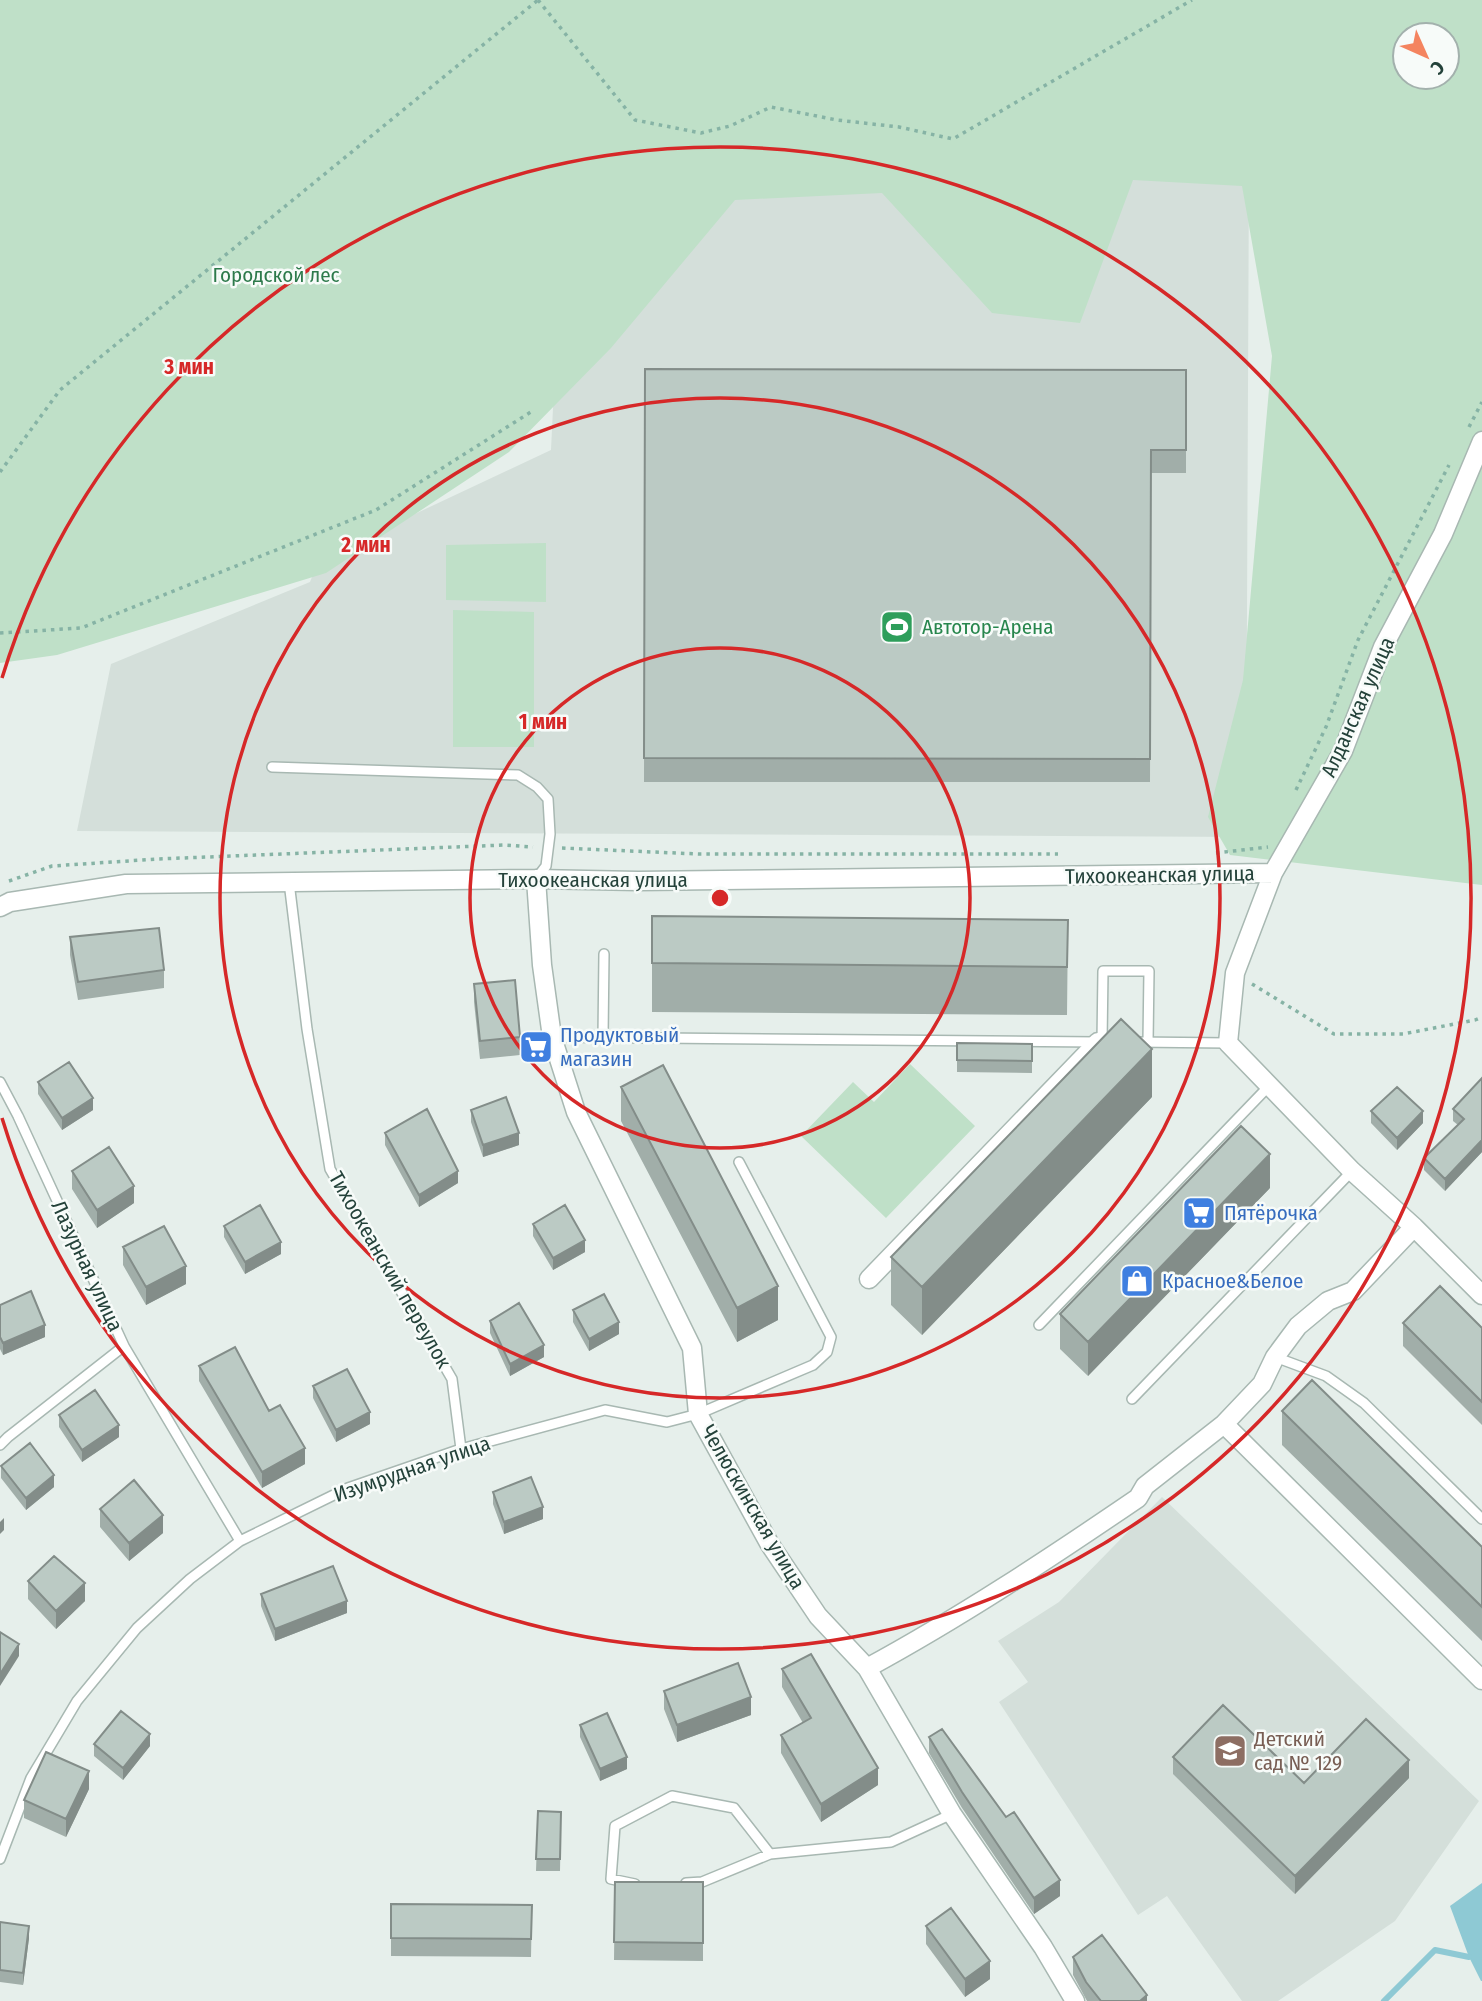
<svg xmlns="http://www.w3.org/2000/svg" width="1482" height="2001" font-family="'Fira Sans Condensed',sans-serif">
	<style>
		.built { fill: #d4dfda }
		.green { fill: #bfe0c8; fill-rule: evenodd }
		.water { fill: #8ec9d4 }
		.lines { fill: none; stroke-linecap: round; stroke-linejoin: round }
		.stream { stroke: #8ec9d4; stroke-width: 6 }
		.service-casing { stroke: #a8b8b2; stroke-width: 12 }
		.minor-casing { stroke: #a8b8b2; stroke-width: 21 }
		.path { stroke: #86b3a5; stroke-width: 3.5; stroke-dasharray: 3.5 5; stroke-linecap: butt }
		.service { stroke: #fff; stroke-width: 9 }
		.minor { stroke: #fff; stroke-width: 18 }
		.wall { fill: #a1aea9 }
		.shaded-wall { fill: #838d89 }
		.building { fill: #bbcac4; stroke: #838d89; stroke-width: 2 }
		.ring { fill: none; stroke: #d62828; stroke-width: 3.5 }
		.labels { text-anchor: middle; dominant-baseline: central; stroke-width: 5; stroke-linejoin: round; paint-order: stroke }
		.park-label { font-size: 21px; fill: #2d7a4b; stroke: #f7fbf9 }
		.leisure-label { font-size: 21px; fill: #27864d; stroke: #f7fbf9; text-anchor: start }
		.street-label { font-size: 21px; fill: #24423a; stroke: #f7fbf9 }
		.shop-label { font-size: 21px; fill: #366cbe; stroke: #f7fbf9; text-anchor: start }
		.education-label { font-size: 21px; fill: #785e54; stroke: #f7fbf9; text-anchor: start }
		.centre { fill: #d62828; stroke: #f7fbf9; stroke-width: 3.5 }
		.ring-label { font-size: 21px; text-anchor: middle; font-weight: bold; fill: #d62828; stroke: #f7fbf9; stroke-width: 5; stroke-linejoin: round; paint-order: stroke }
	</style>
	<rect width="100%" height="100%" fill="#e6efeb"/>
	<path class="built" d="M565,159L1249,162L1246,837L77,831L111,664L310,582L319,559L551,450Z
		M1162,1497L1479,1801L1395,1921L1278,2001H1242L1167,1896L1138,1915L999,1702L1028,1682L998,1641L1059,1602Z"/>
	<path class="green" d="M0,0H1482V885L1230,855L1208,817L1243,680L1272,356L1242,186L1133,180L1080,323L992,313L882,193L735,200L611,348L509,452L326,573L57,655L0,663ZM1405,35H1447V77H1405Z
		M546,543V602L446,600V545Z
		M453,610L534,612V747H453Z
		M910,1064L975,1126L886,1218L801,1136L853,1082L874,1102Z"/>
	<path class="water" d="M1482,1883V1981H1481L1469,1957L1450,1906Z"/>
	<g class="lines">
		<path class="stream" d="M1384,2001L1435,1950L1469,1957"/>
		<defs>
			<path id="service" d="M272,767L518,775L537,787L548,799L550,834L546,866L536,879
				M289,882L307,1029L330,1169L452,1379L461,1449
				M552,1037L1097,1042
				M603,1037L604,954
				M1102,1042L1103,971H1149L1148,1042
				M1135,1042L1228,1043
				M0,1082L18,1116L124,1346L8,1437L0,1445
				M1039,1325L1269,1086
				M124,1346L240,1541
				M1275,1357L1326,1376L1364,1403L1482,1519
				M1132,1399L1352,1171
				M0,1859L31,1778L77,1701L137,1628L190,1579L240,1541L348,1488L461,1449L605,1410L667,1422L698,1414L813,1365L827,1352L831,1337L739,1162
				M686,1883L702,1882L770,1854L891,1842L952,1814
				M635,1884L611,1879L615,1826L672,1796L734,1808L770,1854"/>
			<path id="minor" d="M1482,441L1443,534L1383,647L1343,751L1273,873L1235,973L1228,1043L1352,1171L1414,1227L1482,1295
				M536,879L542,965L552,1037L576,1112L692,1348L698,1414L769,1543L818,1616L867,1668L952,1814L1043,1947L1075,2001
				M0,907L10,902L126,884L536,879L638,881L1273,873
				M1414,1227L1353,1291L1328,1301L1298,1326L1275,1357L1262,1384L1224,1424L1482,1680
				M869,1279L1098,1042
				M867,1668C961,1617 1050,1558 1138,1498L1145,1486L1224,1424"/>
		</defs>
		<use href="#service" class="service-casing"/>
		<use href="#minor" class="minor-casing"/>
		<path class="path" d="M538,0L635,120L701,133L730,126L771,107L837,120L899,127L953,139L1192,0
			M1469,427L1482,402
			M0,472L60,390L538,0
			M0,633L81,628L376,510L534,410
			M1296,790L1326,727L1358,640L1449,465
			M562,848L698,854H1058
			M1216,853L1268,847
			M9,881L52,866L158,859L504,845L533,847
			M1252,984L1334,1034H1403L1475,1020L1482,1017"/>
		<use href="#service" class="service"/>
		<use href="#minor" class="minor"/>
	</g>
	<path class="wall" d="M645,369L1186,370V473H1151L1150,782H644Z
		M652,916L1068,920L1067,1015L652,1012Z
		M70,937L164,970V988L78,1000L70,955Z
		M474,984L520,1037V1055L480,1059L474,1002Z
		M957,1043L1032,1044V1073L957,1072Z
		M1482,1078V1152L1445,1191L1424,1170V1158L1458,1125L1453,1121V1109Z
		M38,1082L93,1110L62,1130L38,1094Z
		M621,1087L778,1320L737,1342L621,1121Z
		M1152,1097L922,1335L891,1305V1257Z
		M471,1110L519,1145L483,1157L471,1122Z
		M1371,1111L1423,1123L1397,1150L1371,1123Z
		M385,1133L458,1183L419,1207L385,1145Z
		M72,1171L134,1203L97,1228L72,1189Z
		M1270,1188L1088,1376L1060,1349V1314Z
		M533,1224L585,1252L553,1270L533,1236Z
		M224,1226L281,1254L245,1274L224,1237Z
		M123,1247L186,1284L146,1305L123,1265Z
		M0,1305L45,1337L3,1355L0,1349Z
		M573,1310L619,1334L589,1351L573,1322Z
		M490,1321L544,1357L510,1376L490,1333Z
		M1403,1323L1482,1328V1425L1403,1346Z
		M199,1366L269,1411L305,1464L262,1488L199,1381Z
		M313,1386L370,1424L336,1442L313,1398Z
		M1282,1411L1482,1547V1641L1282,1445Z
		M59,1415L119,1437L82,1462L59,1427Z
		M1,1466L54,1487L26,1510L1,1478Z
		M493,1492L543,1519L504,1534L493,1504Z
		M100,1509L163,1533L129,1561L100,1527Z
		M28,1581L85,1601L56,1629L28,1599Z
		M261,1594L347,1613L275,1641L261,1606Z
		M782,1669L878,1785L821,1822L781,1753V1735L803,1723L782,1687Z
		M664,1691L751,1715L677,1742L664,1709Z
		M580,1725L627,1769L600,1781L580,1737Z
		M929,1737L1060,1896L1034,1914L962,1808L929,1753Z
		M94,1744L150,1746L123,1780L94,1756Z
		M1173,1757L1304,1783L1409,1778L1295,1894L1173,1774Z
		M89,1789L66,1837L24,1818V1800Z
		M538,1811L561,1812L560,1871H536Z
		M615,1882H703V1961L614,1960Z
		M391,1904L532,1905L531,1957L391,1956Z
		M0,1922L29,1938L23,1985L0,1982Z
		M926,1926L990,1979L965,1997L926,1944Z
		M1073,1957L1147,2001H1087L1073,1975Z"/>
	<path class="shaded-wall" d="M1152,1049V1097L922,1335V1287Z
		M93,1098V1110L62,1130V1118Z
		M1423,1111V1123L1397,1150V1138Z
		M519,1133V1145L483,1157V1145Z
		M1482,1140V1152L1445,1191V1179Z
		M1270,1154V1188L1088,1376V1342Z
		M458,1171V1183L419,1207V1195Z
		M134,1186V1203L97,1228V1210Z
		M585,1240V1252L553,1270V1258Z
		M281,1242V1254L245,1274V1262Z
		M186,1266V1284L146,1305V1287Z
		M778,1286V1320L737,1342V1308Z
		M619,1322V1334L589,1351V1339Z
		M45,1325V1337L3,1355V1343Z
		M544,1345V1357L510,1376V1364Z
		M370,1412V1424L336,1442V1430Z
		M119,1425V1437L82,1462V1450Z
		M305,1448V1464L262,1488V1472Z
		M54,1475V1487L26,1510V1498Z
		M543,1507V1519L504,1534V1522Z
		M163,1515V1533L129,1561V1543Z
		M4,1518V1530L0,1534V1522Z
		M85,1583V1601L56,1629V1611Z
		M347,1601V1613L275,1641V1629Z
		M19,1644V1656L0,1686V1674Z
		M751,1697V1715L677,1742V1725Z
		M150,1734V1746L123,1780V1768Z
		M627,1757V1769L600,1781V1769Z
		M1409,1760V1778L1295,1894V1876Z
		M878,1768V1785L821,1822V1804Z
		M89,1771V1789L66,1837V1819Z
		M1060,1880V1896L1034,1914V1898Z
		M29,1926V1938L23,1985V1973Z
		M990,1961V1979L965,1997V1979Z
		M1147,1995V2001H1140Z"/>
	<path class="building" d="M645,369L1186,370V450H1151L1150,759L644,758Z
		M652,916L1068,920L1067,967L652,963Z
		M159,928L164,970L78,982L70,937Z
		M515,980L520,1037L480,1041L474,984Z
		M1121,1019L1152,1049L922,1287L891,1257Z
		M957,1043L1032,1044V1061L957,1060Z
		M69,1062L93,1098L62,1118L38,1082Z
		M663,1065L778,1286L737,1308L621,1087Z
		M1482,1078V1140L1445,1179L1424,1158L1464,1119L1453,1109Z
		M1397,1087L1423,1111L1397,1138L1371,1111Z
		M506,1097L519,1133L483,1145L471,1110Z
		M427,1109L458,1171L419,1195L385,1133Z
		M1241,1126L1270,1154L1088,1342L1060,1314Z
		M109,1147L134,1186L97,1210L72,1171Z
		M260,1205L281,1242L245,1262L224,1226Z
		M565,1205L585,1240L553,1258L533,1224Z
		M164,1226L186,1266L146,1287L123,1247Z
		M1440,1286L1482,1328V1402L1403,1323Z
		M31,1291L45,1325L3,1343L0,1337V1305Z
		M604,1294L619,1322L589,1339L573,1310Z
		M519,1303L544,1345L510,1364L490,1321Z
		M235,1347L269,1411L280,1405L305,1448L262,1472L199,1366Z
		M347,1369L370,1412L336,1430L313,1386Z
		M1312,1380L1482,1547V1607L1282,1411Z
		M95,1390L119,1425L82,1450L59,1415Z
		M30,1443L54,1475L26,1498L1,1466Z
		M531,1477L543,1507L504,1522L493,1492Z
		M134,1480L163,1515L129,1543L100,1509Z
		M54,1556L85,1583L56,1611L28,1581Z
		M333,1566L347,1601L275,1629L261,1594Z
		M0,1632L19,1644L0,1674Z
		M811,1654L878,1768L821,1804L781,1735L811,1718L782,1669Z
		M738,1663L751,1697L677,1725L664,1691Z
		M1223,1705L1304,1783L1366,1719L1409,1760L1295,1876L1173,1757Z
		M121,1711L150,1734L123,1768L94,1744Z
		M607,1713L627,1757L600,1769L580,1725Z
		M942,1729L1006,1817L1014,1812L1060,1880L1034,1898L962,1792L929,1737Z
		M46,1752L89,1771L66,1819L24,1800Z
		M538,1811L561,1812L560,1859H536Z
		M615,1882H703V1943L614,1942Z
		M391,1904L532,1905L531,1939L391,1938Z
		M951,1908L990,1961L965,1979L926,1926Z
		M0,1922L29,1926L23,1973L0,1970Z
		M1102,1935L1147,1995L1140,2001H1101L1086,1982L1073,1957Z"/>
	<g class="ring">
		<circle cx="720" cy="898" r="250"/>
		<circle cx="720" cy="898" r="500"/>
		<path d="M2 678A751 751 0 1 1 2 1118"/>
	</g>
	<defs>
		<symbol id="stadium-square" viewBox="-11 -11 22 22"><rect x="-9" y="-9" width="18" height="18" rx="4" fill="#2e9e5b" stroke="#f7fbf9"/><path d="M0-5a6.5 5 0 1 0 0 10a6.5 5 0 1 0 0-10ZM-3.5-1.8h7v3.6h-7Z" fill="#fff"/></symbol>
		<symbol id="supermarket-square" viewBox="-11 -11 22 22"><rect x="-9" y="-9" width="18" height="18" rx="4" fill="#3f7fe0" stroke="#f7fbf9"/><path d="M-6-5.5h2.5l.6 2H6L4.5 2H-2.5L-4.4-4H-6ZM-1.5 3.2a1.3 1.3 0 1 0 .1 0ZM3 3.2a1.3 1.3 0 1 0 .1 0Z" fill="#fff"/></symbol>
		<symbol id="shop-square" viewBox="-11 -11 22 22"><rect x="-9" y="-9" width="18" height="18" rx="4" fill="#3f7fe0" stroke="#f7fbf9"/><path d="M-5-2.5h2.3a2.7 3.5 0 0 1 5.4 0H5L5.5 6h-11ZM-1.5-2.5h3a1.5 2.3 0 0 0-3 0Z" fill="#fff"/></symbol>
		<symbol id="school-square" viewBox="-11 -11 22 22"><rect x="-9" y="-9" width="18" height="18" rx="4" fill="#8d6e63" stroke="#f7fbf9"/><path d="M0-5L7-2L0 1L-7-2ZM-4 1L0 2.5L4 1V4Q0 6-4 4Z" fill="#fff"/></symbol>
	</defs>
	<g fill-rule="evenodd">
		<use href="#stadium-square" x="878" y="608" width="38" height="38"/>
		<use href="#supermarket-square" x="517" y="1028" width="38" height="38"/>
		<use href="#supermarket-square" x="1180" y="1194" width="38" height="38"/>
		<use href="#shop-square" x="1118" y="1262" width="38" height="38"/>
		<use href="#school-square" x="1211" y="1732" width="38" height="38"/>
	</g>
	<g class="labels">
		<g class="park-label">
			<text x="276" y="275">Городской лес</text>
		</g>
		<g class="leisure-label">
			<text x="922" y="627">Автотор-Арена</text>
		</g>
		<g class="street-label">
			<text transform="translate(1358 707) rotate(-66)">Алданская улица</text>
			<text transform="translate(1160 875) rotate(-1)">Тихоокеанская улица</text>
			<text x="593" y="880">Тихоокеанская улица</text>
			<text transform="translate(87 1266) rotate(65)">Лазурная улица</text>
			<text transform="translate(390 1270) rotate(60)">Тихоокеанский переулок</text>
			<text transform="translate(412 1469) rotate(-19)">Изумрудная улица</text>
			<text transform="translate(753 1507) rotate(60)">Челюскинская улица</text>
		</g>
		<g class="shop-label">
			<text x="560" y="1035">Продуктовый<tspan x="560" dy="24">магазин</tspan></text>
			<text x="1224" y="1213">Пятёрочка</text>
			<text x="1162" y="1281">Красное&amp;Белое</text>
		</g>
		<g class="education-label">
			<text x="1254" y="1739">Детский<tspan x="1254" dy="24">сад № 129</tspan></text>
		</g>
	</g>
	<circle cx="720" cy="898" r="10" class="centre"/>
	<g class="ring-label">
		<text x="189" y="374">3 мин</text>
		<text x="366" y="552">2 мин</text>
		<text x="543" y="729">1 мин</text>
	</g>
	<g transform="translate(1426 56) rotate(135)"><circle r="33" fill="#f7fbf9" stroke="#a3b1ad" stroke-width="2"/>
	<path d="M0-5L12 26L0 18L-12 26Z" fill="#f4845f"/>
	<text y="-10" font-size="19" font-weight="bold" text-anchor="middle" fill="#24423a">С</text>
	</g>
</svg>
